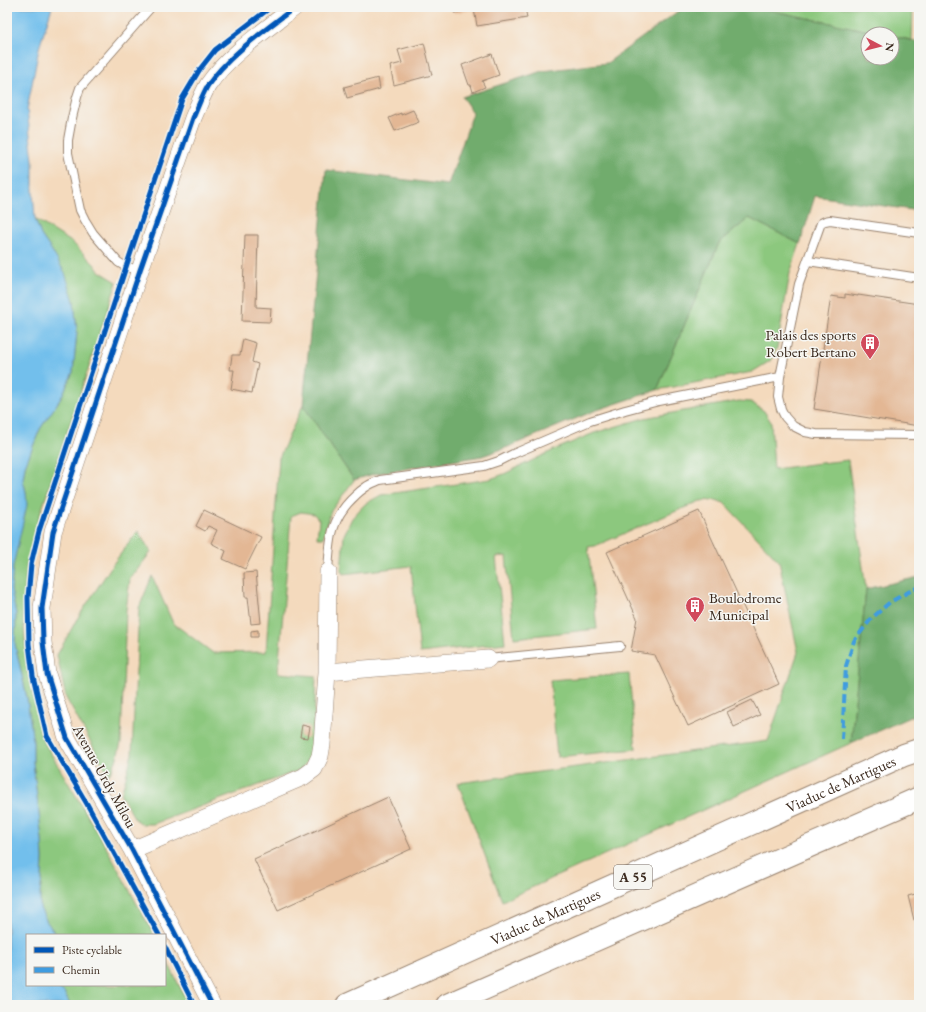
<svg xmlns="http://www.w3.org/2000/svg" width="926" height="1012" font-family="'EB Garamond',serif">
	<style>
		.green { fill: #8cc87e; stroke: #64794e }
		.forest { fill: #71ac6d; stroke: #566b46 }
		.water { fill: #72bfec; stroke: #567485 }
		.building { fill: #e3b794 }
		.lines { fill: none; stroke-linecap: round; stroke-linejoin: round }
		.lane-casing { stroke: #98826e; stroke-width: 10 }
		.street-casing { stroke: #98826e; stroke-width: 18 }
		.highway-casing { stroke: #98826e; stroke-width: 24 }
		.lane { stroke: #fff; stroke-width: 8 }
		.street { stroke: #fff; stroke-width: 17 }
		.highway { stroke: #fff; stroke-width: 22 }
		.quiet { stroke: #3f9ce0; stroke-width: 4; stroke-dasharray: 8 4; stroke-linecap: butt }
		.cycleway-casing { stroke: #f6f6f2; stroke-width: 8 }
		.cycleway { stroke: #0057b8; stroke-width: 5 }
		.labels { text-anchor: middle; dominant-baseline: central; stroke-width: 3; stroke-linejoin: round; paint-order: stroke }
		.shield { fill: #f6f6f2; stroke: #73675e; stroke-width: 1 }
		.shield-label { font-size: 14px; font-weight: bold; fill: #3b2a1e }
		.poi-label { font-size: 15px; fill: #3b2a1e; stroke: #f6f6f2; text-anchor: end }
		.street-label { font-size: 15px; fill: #3b2a1e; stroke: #f6f6f2 }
	</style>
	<rect width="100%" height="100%" fill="#f6f6f2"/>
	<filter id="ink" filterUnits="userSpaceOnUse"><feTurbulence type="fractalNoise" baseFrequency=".025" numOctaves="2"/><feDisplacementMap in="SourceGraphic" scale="8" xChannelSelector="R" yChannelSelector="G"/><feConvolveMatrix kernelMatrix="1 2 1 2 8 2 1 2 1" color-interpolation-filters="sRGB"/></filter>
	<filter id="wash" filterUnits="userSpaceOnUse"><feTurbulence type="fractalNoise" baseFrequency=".012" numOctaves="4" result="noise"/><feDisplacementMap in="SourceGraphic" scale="16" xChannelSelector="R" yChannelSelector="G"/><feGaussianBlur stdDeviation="0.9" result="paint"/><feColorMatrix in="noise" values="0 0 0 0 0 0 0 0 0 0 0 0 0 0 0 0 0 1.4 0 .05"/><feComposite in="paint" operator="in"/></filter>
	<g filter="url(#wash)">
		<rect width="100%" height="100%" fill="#f4dabd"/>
		<path class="green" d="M755,7H913L912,40L892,36V34H883Z
			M749,218L800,244L790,273L777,348L770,361L752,372L657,390L719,243Z
			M35,219L73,243L94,264L99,271L117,282L36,527L27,566L23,612L27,667L39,720L40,731L43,740L106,847L154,935H56L47,922L40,908V893L42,878L43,859L42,840L33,762V742L27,698L15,644L16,614L11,590L13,566L26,492L23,480L25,466L40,429L61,398L73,372L77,332L74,301L52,251L41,235Z
			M739,401L751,402L764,411L771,422L774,469L812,464L848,460L866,589L851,743L502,901L458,783L768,741L798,652L779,561L724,503L716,500L700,501L595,546L588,547L597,629L514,638L506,556L496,557L505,643L420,653L411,566L343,574L341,570L344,535L352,518L365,504L381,495L490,479L504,474L554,450L594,433L644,418Z
			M303,405L354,480L331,511L323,538H317L319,520L314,514L301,512L291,516L278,673L316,676L313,745L311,757L300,770L153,824H142L135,819L121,795L132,754L139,608L152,576L173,623L213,653L266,652L279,458Z
			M138,531L151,552L130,579L126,610L121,743L116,761L109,775L66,698L57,655L77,619L113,564Z
			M629,674L636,749L557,757L550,680Z
			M165,957L189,1005H70L64,992L56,986H46L44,985H165Z"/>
		<path class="forest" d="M689,7H755L883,34H868V58H892V36L919,42V211L815,196L800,244L749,218L719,243L657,390L594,411L508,447L482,456L374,474L354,480L303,405L326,170L448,185L473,113L462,97L543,71L607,63L677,12Z
			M919,577V713L851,743L866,589Z"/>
		<path class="water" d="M7,7H52L39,48L27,110L33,160V191L35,219L41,235L52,251L65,273L74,301L77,332L73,372L61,398L40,429L25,466L23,480L26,492L27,505L13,566L11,590L16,614L15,644L27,698L33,742V762L42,840L43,859L42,878L40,893V908L47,922L56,935H27V985L56,986L64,992L70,1005H7Z"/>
		<g id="blocks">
			<path class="building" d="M453,7H478V9L486,7H525L527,18L477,26L474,9L454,13Z
				M424,43L432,75L394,85L390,66L402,63L398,50Z
				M492,54L499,75L482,81L485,87L473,92L471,85H469L462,65Z
				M378,78L380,89L347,98L344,87Z
				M413,110L419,122L395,131L389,118L401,113V115Z
				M245,235H258L256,307L271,308L270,322L242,321Z
				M845,294L858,296V295L919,304V426L814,409L831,296L845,298Z
				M243,339L256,343L252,362L258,364L252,393L231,389L234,370H230L232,355H240Z
				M204,510L261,537L245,569L223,559L226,551L211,543L217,530L208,526L205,531L196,526Z
				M699,511L779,684L688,726L655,655L631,651L637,618L607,552Z
				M256,572L261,623L251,624L248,597H245L244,573Z
				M258,630V637H251V631Z
				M752,700L760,715L734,727L727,712Z
				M302,725L310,727L308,738L300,737Z
				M388,797L411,849L278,910L254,859Z
				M919,893V919L914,920L908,896Z"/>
		</g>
	</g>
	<g filter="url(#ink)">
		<use href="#blocks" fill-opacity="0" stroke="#98826e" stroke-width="1"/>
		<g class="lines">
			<defs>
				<path id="lane" d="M919,233L830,220L825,221L821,223L799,284L780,377L778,397L781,409L785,417L793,426L805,432L816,434L919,435
					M808,261L919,278
					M140,270L126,267L118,262L93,233L85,220L80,210L68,153V140L72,118L77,97L80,88L151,7
					M328,572C330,540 330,518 356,495C359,492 363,489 366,487C370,484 376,482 380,480L484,466L499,461L513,454L590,421L625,410L659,401L780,377
					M488,659L620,646"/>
				<path id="street" d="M327,672L488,659
					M132,850L303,777L314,769L320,756L322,744L327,672L328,572
					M212,1005L132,850L67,738L47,674L43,642L42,608L53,532L140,270L193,118C198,107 202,95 208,85C228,55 267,29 295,7"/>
				<g id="highway">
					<path id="s1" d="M347,1005L904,755L919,750"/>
					<path d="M447,1005L919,798"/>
				</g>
			</defs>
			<use href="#lane" class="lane-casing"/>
			<use href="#street" class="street-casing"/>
			<use href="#highway" class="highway-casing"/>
			<use href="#lane" class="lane"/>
			<use href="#street" class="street"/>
			<use href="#highway" class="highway"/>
			<path class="quiet" d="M842,739L846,666L854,641L871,619L890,602L914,589L919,588"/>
			<defs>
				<path id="cycleway" d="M159,935L87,804L47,736L33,676L29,644L28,598L31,564L39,531L126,267L182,99L200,69L215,50L271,7
					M165,947L194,1005
					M212,1005L132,850L67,738L47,674L43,642L42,608L53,532L140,270L193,118C198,107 202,95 208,85C228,55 267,29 295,7"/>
			</defs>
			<use href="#cycleway" class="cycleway-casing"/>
			<use href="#cycleway" class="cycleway"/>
		</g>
	</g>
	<defs>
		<symbol id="building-pin" viewBox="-11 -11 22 30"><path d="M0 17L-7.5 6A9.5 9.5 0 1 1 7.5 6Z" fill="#d1495b" stroke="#f6f6f2"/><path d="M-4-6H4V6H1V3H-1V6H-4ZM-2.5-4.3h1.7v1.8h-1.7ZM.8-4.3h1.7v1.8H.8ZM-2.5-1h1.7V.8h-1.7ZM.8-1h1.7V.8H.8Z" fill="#fff"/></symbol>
	</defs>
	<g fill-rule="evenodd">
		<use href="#building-pin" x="859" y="332" width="22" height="30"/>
		<use href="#building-pin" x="684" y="595" width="22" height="30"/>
	</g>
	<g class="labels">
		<rect class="shield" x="614" y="865" width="38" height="24" rx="3"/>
		<g class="shield-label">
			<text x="633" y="877">A 55</text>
		</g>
		<g class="poi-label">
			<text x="856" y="334">Palais des sports<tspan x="856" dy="17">Robert Bertano</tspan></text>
			<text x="709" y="597" text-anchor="start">Boulodrome<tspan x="709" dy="17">Municipal</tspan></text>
		</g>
		<g class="street-label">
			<text transform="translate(105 776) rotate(61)">Avenue Urdy Milou</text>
			<text stroke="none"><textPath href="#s1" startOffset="541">Viaduc de Martigues</textPath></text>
			<text stroke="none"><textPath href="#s1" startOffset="217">Viaduc de Martigues</textPath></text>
		</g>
	</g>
	<rect width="926" height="1012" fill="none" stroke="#f6f6f2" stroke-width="24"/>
	<rect x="26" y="934" width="140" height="52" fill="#f6f6f2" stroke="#aba49d"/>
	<rect x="34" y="947" width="20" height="6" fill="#0057b8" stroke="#aba49d"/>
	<text x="62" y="954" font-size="12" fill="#3b2a1e">Piste cyclable</text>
	<rect x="34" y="967" width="20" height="6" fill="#3f9ce0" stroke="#aba49d"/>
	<text x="62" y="974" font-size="12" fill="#3b2a1e">Chemin</text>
	<g transform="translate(880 46) rotate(97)"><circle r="19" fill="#f6f6f2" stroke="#aba49d"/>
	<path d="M0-3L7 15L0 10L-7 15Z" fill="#d1495b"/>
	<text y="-6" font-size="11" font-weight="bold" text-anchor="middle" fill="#3b2a1e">N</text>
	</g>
</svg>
